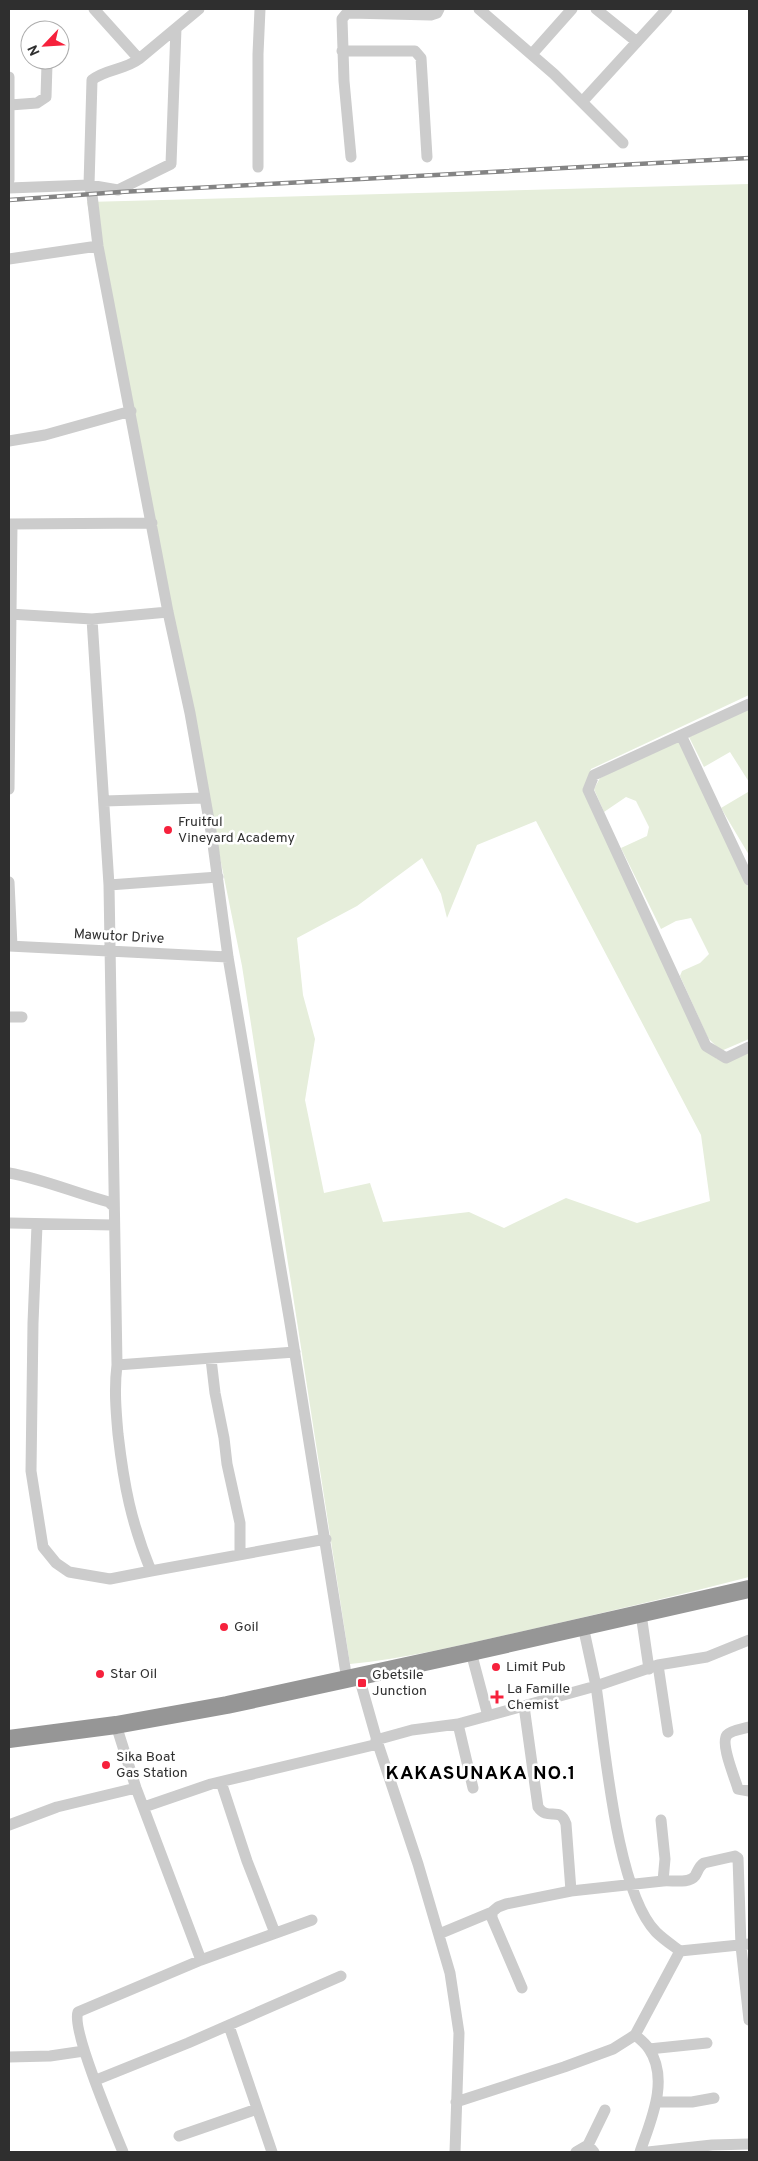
<svg xmlns="http://www.w3.org/2000/svg" width="758" height="2161" font-family="Overpass,sans-serif">
	<style>
		.green { fill: #e6eedb; fill-rule: evenodd }
		.lines { fill: none; stroke-linecap: round; stroke-linejoin: round }
		.minor { stroke: #ccc; stroke-width: 11 }
		.highway { stroke: #969696; stroke-width: 18 }
		.rail-casing { stroke: #848484; stroke-width: 4.5 }
		.rail { stroke: #fff; stroke-width: 2.5; stroke-dasharray: 8; stroke-linecap: butt }
		.poi-dot { fill: #f6213c; stroke: #fff; stroke-width: 2 }
		.labels { text-anchor: middle; dominant-baseline: central; stroke-width: 5; stroke-linejoin: round; paint-order: stroke }
		.poi-label { font-size: 14px; fill: #2f2f2f; stroke: #fff; text-anchor: start }
		.street-label { font-size: 14px; fill: #2f2f2f; stroke: #fff }
		.district-label { font-size: 19px; font-weight: bold; letter-spacing: 1px; fill: #000; stroke: #fff }
	</style>
	<rect width="100%" height="100%" fill="#fff"/>
	<path class="green" d="M749,184V695L591,769L584,792L702,1045L717,1059L732,1060L749,1051V1577C676,1596 602,1613 528,1630C469,1643 411,1658 350,1664L242,966L87,202ZM536,821L701,1135L710,1201L637,1223L566,1198L504,1228L469,1212L383,1222L370,1183L324,1193L305,1100L315,1039L303,995L297,938L357,906L422,858L441,894L447,918L477,845Z
		M749,709V855L721,808L748,792L749,782L730,752L704,767L689,737Z
		M677,739L682,743L749,889V1039L721,1051L708,1038L680,976L682,971L700,963L709,954L691,918L676,921L661,929L621,848L647,836L649,827L636,801L626,797L604,812L594,789L600,778Z"/>
	<g class="lines">
		<path class="minor" d="M94,9L139,59L199,9
			M479,9L554,74L623,143
			M596,9L637,42
			M342,51H415L421,58L427,157
			M532,54L572,9
			M139,59C125,70 105,69 92,80L89,185L92,195L98,246L168,612L190,713L212,837L228,957L290,1323L347,1680
			M9,77V180
			M582,102L667,9
			M10,105L37,103L46,97L47,64
			M351,157L344,81L342,19L346,14L350,13L431,15L437,13L439,9
			M258,167V54L260,9
			M9,188L89,185L118,190L171,164L176,28
			M9,259L98,246
			M9,441L45,435L131,411
			M9,524L152,523
			M9,614L92,619L168,612
			M92,619L109,885L117,1365L295,1352
			M749,704L594,775L588,790L706,1046L726,1058L749,1047
			M681,735L749,880
			M9,789L12,524
			M104,801L204,798
			M9,882L12,946
			M109,885L218,877
			M9,946L228,957
			M9,1017H22
			M9,1173C43,1179 75,1193 109,1202L112,1205
			M9,1223L113,1225
			M37,1225L33,1323L31,1471L43,1547L56,1563L69,1572L110,1579L151,1571
			M211,1359L215,1393L224,1438L227,1464L240,1523V1554
			M117,1365C114,1389 116,1411 118,1434C124,1486 131,1522 151,1571L326,1539
			M641,1614L649,1669
			M471,1652L488,1716
			M658,1665L668,1732
			M359,1677L378,1744L418,1864L450,1973L459,2033L455,2152
			M524,1706L538,1807C548,1822 560,1805 566,1824L571,1891
			M116,1725L136,1788L201,1960
			M749,1727C743,1729 731,1730 727,1735C720,1744 735,1778 738,1789L749,1791
			M376,1740L412,1730L458,1724
			M221,1782L247,1861L275,1933
			M473,1788L458,1724L596,1686L583,1626
			M144,1807L211,1784L378,1744
			M9,1825L57,1807L136,1788
			M663,1881C672,1880 689,1884 695,1876C698,1871 699,1866 704,1863L735,1856L738,1858L741,1946L749,2020
			M439,1934L492,1912
			M680,1951C672,1945 663,1939 656,1932C616,1891 605,1745 596,1686L658,1665L707,1657L749,1640
			M522,1988L492,1918V1912L498,1907L506,1904L571,1891L663,1881L665,1859L661,1820
			M229,2026L272,2152
			M635,2035C640,2039 646,2044 649,2049C670,2080 650,2122 640,2152
			M649,2049L707,2043
			M9,2057L50,2056L84,2051
			M96,2080L188,2043L341,1976
			M456,2102L564,2067L613,2049L635,2035L680,1951L749,1944
			M656,2102H692L714,2098
			M179,2136L257,2109
			M123,2152C114,2130 71,2029 78,2012L201,1960L312,1920
			M576,2152L588,2145
			M594,2152L588,2145L605,2110
			M648,2152L712,2145L749,2144"/>
		<path class="highway" d="M9,1739L116,1725L227,1705L471,1652L749,1589"/>
		<defs>
			<path id="rail" d="M9,200L120,192L749,158"/>
		</defs>
		<use href="#rail" class="rail-casing"/>
		<use href="#rail" class="rail"/>
	</g>
	<g class="poi-dot">
		<circle cx="168" cy="830" r="5"/>
		<circle cx="224" cy="1627" r="5"/>
		<circle cx="496" cy="1667" r="5"/>
		<circle cx="100" cy="1674" r="5"/>
		<rect x="357" y="1678" width="10" height="10" rx="2.5"/>
		<path d="M494.5 1689.5h5v5h5v5h-5v5h-5v-5h-5v-5h5z"/>
		<circle cx="106" cy="1765" r="5"/>
	</g>
	<g class="labels">
		<g class="poi-label">
			<text x="178" y="822">Fruitful<tspan x="178" dy="16">Vineyard Academy</tspan></text>
			<text x="234" y="1627">Goil</text>
			<text x="506" y="1667">Limit Pub</text>
			<text x="110" y="1674">Star Oil</text>
			<text x="372" y="1675">Gbetsile<tspan x="372" dy="16">Junction</tspan></text>
			<text x="507" y="1689">La Famille<tspan x="507" dy="16">Chemist</tspan></text>
			<text x="116" y="1757">Sika Boat<tspan x="116" dy="16">Gas Station</tspan></text>
		</g>
		<g class="street-label">
			<text transform="translate(119 937) rotate(3)">Mawutor Drive</text>
		</g>
		<g class="district-label">
			<text x="481" y="1774">KAKASUNAKA NO.1</text>
		</g>
	</g>
	<rect width="758" height="2161" fill="none" stroke="#2f2f2f" stroke-width="20"/>
	<g transform="translate(45 45) rotate(245)"><circle r="24" fill="#ffffff" stroke="#acacac"/>
	<path d="M0-4L9 19L0 12L-9 19Z" fill="#f6213c"/>
	<text y="-8" font-size="14" font-weight="bold" text-anchor="middle" fill="#2f2f2f">N</text>
	</g>
</svg>
